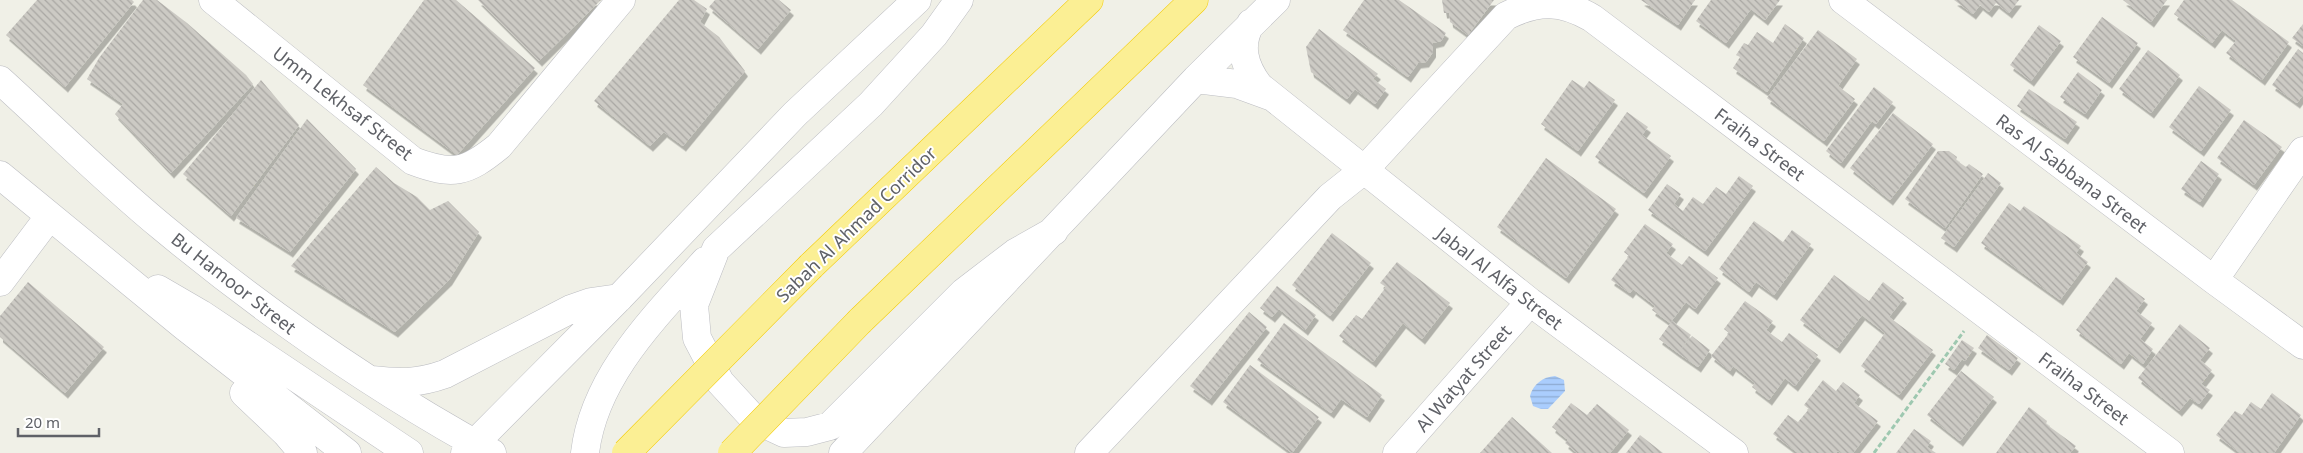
<svg xmlns="http://www.w3.org/2000/svg" width="2303" height="453" font-family="'Noto Sans',sans-serif">
	<style>
		.water { fill: url(#water-rules) }
		.building { fill: url(#building-back-hatch); filter: url(#shadow) }
		.lines { fill: none; stroke-linecap: round; stroke-linejoin: round }
		.minor-casing { stroke: #bcbdc2; stroke-width: 29 }
		.highway-casing { stroke: #f3cb05; stroke-width: 29 }
		.path { stroke: #9ec8b0; stroke-width: 3; stroke-dasharray: 5 2.5; stroke-linecap: butt }
		.minor { stroke: #fff; stroke-width: 28 }
		.highway { stroke: #fbef94; stroke-width: 28 }
		.highway-bridge-casing { stroke: #f3cb05; stroke-width: 29; stroke-linecap: butt }
		.highway-bridge { stroke: #fbef94; stroke-width: 28 }
		.labels { text-anchor: middle; dominant-baseline: central; stroke-width: 4; stroke-linejoin: round; paint-order: stroke }
		.street-label { font-size: 18px; fill: #5f6167; stroke: #fff }
	</style>
	<defs>
		<pattern id="water-rules" width="6" height="5" patternUnits="userSpaceOnUse" patternTransform="scale(1.25)"><rect width="6" height="5" fill="#aacdfd"/><path d="M0 2.5h6" fill="none" stroke="#8eaad1"/></pattern>
		<pattern id="building-back-hatch" width="6" height="6" patternUnits="userSpaceOnUse" patternTransform="scale(1.25)"><rect width="6" height="6" fill="#cccac4"/><path d="M-1 5l2 2M0 0l6 6M5-1l2 2" fill="none" stroke="#a9a7a3"/></pattern>
		<filter id="shadow"><feDropShadow dx="3" dy="5.5" stdDeviation="0" flood-color="#0004"/></filter>
	</defs>
	<rect width="100%" height="100%" fill="#f0f0e7"/>
	<path class="water" d="M1555,376L1564,380L1565,391L1548,409H1541L1533,406L1530,396C1533,384 1543,377 1555,376Z"/>
	<path class="building" d="M37,0H132L134,2L65,87L6,35Z
		M143,0H157L187,23L246,75L253,84L171,173L115,114L123,104L87,79L99,58Z
		M424,0H456L535,68L457,155L363,85Z
		M478,0H601L539,61Z
		M679,0H694L707,9L700,22L719,37L745,71L683,146L664,132L650,146L594,101Z
		M715,0H779L791,10L758,49L709,7Z
		M1364,0H1399L1446,33L1441,41L1433,43V52L1426,62L1418,63L1408,77L1343,30Z
		M1442,0H1494L1468,35L1450,22L1449,13H1444Z
		M1641,0H1695L1678,25Z
		M1711,0H1780L1765,20L1751,9L1726,43L1696,21Z
		M1954,0H2019L2009,13L1996,3L1989,12L1980,5L1973,14Z
		M2123,0H2167L2151,22Z
		M2184,0H2232L2289,42L2262,80L2226,53L2236,41L2222,30L2212,43L2174,14Z
		M2102,17L2138,43L2109,83L2073,57Z
		M1785,24L1804,38L1767,92L1733,68L1740,57L1736,55L1744,43L1748,45L1757,32L1773,43Z
		M2303,24V46L2292,38Z
		M2039,25L2061,41L2031,81L2010,65Z
		M1319,29L1378,74L1373,79L1386,89L1375,104L1355,89L1347,99L1311,72L1306,47Z
		M1818,30L1857,59L1838,86L1855,99L1824,141L1767,98Z
		M2298,49L2303,53V95L2297,103L2272,85Z
		M2148,50L2180,75L2151,113L2119,89Z
		M2078,72L2102,90L2085,114L2060,97Z
		M261,80L299,125L231,216L183,174Z
		M1572,80L1584,88L1589,81L1615,100L1578,151L1541,124Z
		M2199,86L2231,110L2201,151L2169,127Z
		M1874,87L1893,102L1876,124L1872,121L1841,163L1826,151Z
		M2029,89L2077,122L2065,139L2017,106Z
		M1627,112L1648,127L1642,135L1671,156L1644,193L1595,157Z
		M1893,113L1933,144L1890,200L1850,168Z
		M307,119L356,169L290,252L236,218Z
		M2244,120L2282,147L2254,185L2217,158Z
		M1938,151H1949L1957,157L1956,160L1966,167L1969,164L1983,174L1945,228L1905,199Z
		M1546,158L1616,209L1566,278L1497,227Z
		M2201,161L2219,174L2200,202L2181,189Z
		M376,167L394,183L417,197L430,210L448,201L479,232L449,280L395,332L291,266Z
		M1988,173L2001,183L1954,247L1941,238Z
		M1739,176L1753,186L1705,251L1648,210L1667,184L1681,194L1674,204L1683,211L1693,197L1703,204L1716,187L1726,194Z
		M2009,203L2020,211L2024,206L2081,246L2076,253L2088,262L2060,300L1981,243Z
		M1754,221L1783,242L1792,230L1811,244L1774,295L1756,282L1749,292L1719,269Z
		M1645,224L1673,244L1666,253L1682,265L1689,256L1718,278L1695,309L1686,302L1670,323L1652,310L1655,306L1633,289L1630,293L1611,280L1629,256L1624,252Z
		M1332,233L1371,263L1330,316L1292,285Z
		M1397,262L1450,303L1422,339L1403,323L1373,362L1339,336L1356,315L1362,319L1386,287L1380,283Z
		M1834,275L1869,301L1883,282L1904,298L1889,317L1933,350L1899,395L1861,366L1885,333L1862,315L1837,348L1800,320Z
		M2116,277L2145,299L2136,311L2152,323L2140,339L2153,349L2143,364L2129,353L2121,364L2076,330Z
		M28,282L104,347L65,393L0,337V316Z
		M1277,286L1316,315L1305,330L1279,309L1272,317L1260,308Z
		M1745,301L1773,321L1766,330L1782,342L1789,333L1818,355L1795,386L1785,378L1769,400L1752,387L1755,383L1733,366L1730,371L1711,356L1729,333L1724,329Z
		M1249,312L1267,327L1209,400L1190,386Z
		M1672,321L1691,335L1678,353L1659,339Z
		M1284,323L1382,395L1367,417L1341,399L1331,413L1257,360Z
		M2180,324L2210,348L2200,360L2212,370L2201,384L2210,390L2199,404L2190,398L2179,411L2138,378Z
		M1987,335L2018,358L2009,370L1978,348Z
		M1692,336L1710,350L1698,367L1678,353Z
		M1962,340L1974,348L1965,361L1962,359L1954,370L1945,364Z
		M1250,365L1319,417L1292,453L1223,402Z
		M1961,371L1994,397L1960,441L1927,415Z
		M1823,380L1836,391L1843,382L1860,395L1854,403L1878,421L1853,453H1841L1838,451L1836,453H1798L1773,434L1788,415L1798,422L1809,409L1804,405Z
		M2272,393L2301,415L2274,453H2240L2216,435L2235,411L2242,415L2251,402L2261,409Z
		M1571,403L1587,415L1597,404L1629,430L1610,453H1577L1565,443L1568,440L1552,427Z
		M2029,407L2047,421L2046,424L2076,446L2070,453H1996Z
		M1512,417L1552,453H1480Z
		M1914,429L1931,441L1927,447L1936,453H1896Z
		M1640,435L1663,453H1626Z"/>
	<g class="lines">
		<defs>
			<path id="minor" d="M213,0L413,161C453,176 466,173 499,146L621,0
				M959,0L934,35L871,104L716,249L694,305L697,338L720,382L754,419L784,433L807,432L830,426L964,292L1015,253L1054,231
				M1843,0L2214,280L2303,345
				M1251,23C1238,45 1244,66 1259,86L1530,302L1734,453
				M1196,79L1237,84L1270,96
				M0,80C54,129 106,181 162,227C267,314 373,388 492,453
				M0,175L184,326L347,453
				M2214,280L2303,151
				M0,282L49,217
				M158,289L201,314L409,453
				M371,380C399,383 417,384 445,374L571,309L591,302L619,298
				M244,393L286,433L303,453
				M465,453L619,298L795,114L917,0
				M585,453C594,376 655,317 705,261
				M843,453L1196,79L1276,0
				M1089,453L1330,197L1364,170L1506,16C1538,0 1561,0 1592,18L2170,453
				M1397,453L1530,302"/>
			<path id="highway" d="M811,266L1089,0
				M860,321L1194,0"/>
		</defs>
		<use href="#minor" class="minor-casing"/>
		<use href="#highway" class="highway-casing"/>
		<path class="path" d="M1874,453L1964,331"/>
		<use href="#minor" class="minor"/>
		<use href="#highway" class="highway"/>
		<defs>
			<path id="highway-bridge" d="M626,453L811,266
				M732,453L860,321"/>
		</defs>
		<use href="#highway-bridge" class="highway-bridge-casing"/>
		<use href="#highway-bridge" class="highway-bridge"/>
	</g>
	<g class="labels">
		<g class="street-label">
			<text transform="translate(343 103) rotate(38)">Umm Lekhsaf Street</text>
			<text transform="translate(1760 144) rotate(37)">Fraiha Street</text>
			<text transform="translate(2072 173) rotate(37)">Ras Al Sabbana Street</text>
			<text transform="translate(856 224) rotate(-44)">Sabah Al Ahmad Corridor</text>
			<text transform="translate(1500 278) rotate(38)">Jabal Al Alfa Street</text>
			<text transform="translate(234 283) rotate(38)">Bu Hamoor Street</text>
			<text transform="translate(1463 378) rotate(-49)">Al Watyat Street</text>
			<text transform="translate(2084 388) rotate(37)">Fraiha Street</text>
		</g>
	</g>
	<path d="M18 428v8h81v-8" fill="none" stroke="#5f6167" stroke-width="2.5"/>
	<text x="25" y="428" font-size="15" fill="#5f6167" stroke="#ffffff" stroke-width="4" paint-order="stroke">20 m</text>
</svg>
